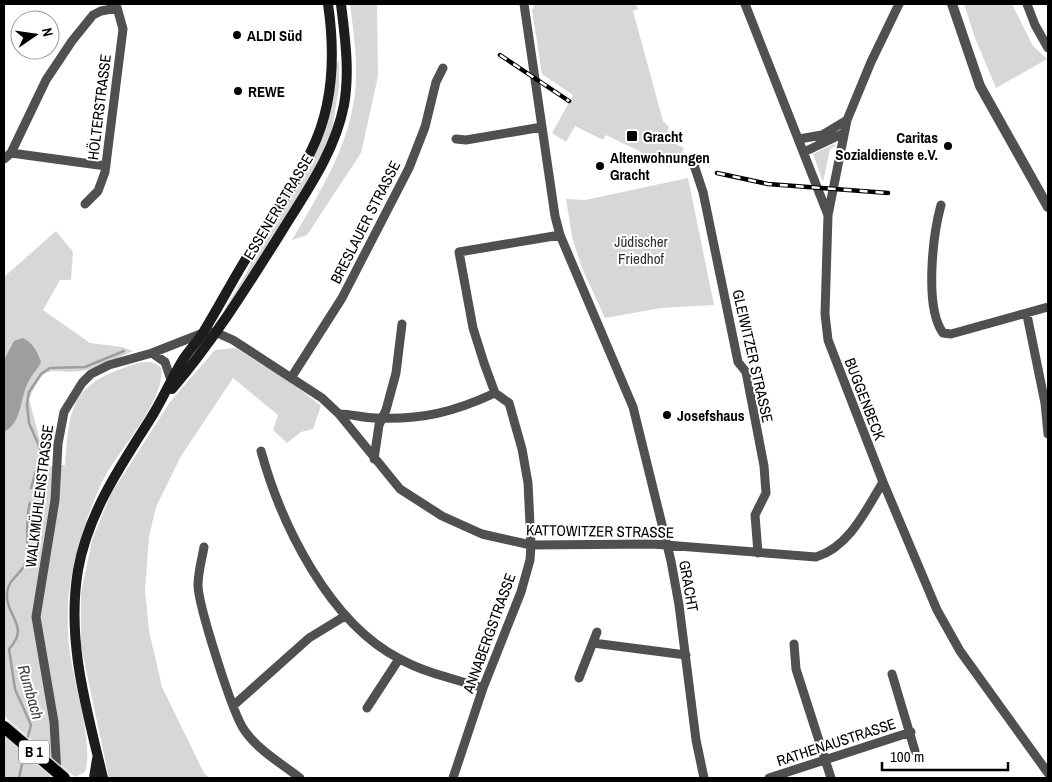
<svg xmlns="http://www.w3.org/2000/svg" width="1052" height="782" font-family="'Archivo Narrow',sans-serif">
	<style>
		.green { fill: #d7d7d7 }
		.water { fill: #9e9e9e }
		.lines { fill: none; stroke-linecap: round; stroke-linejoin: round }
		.stream { stroke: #9e9e9e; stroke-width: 2.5 }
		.minor { stroke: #505050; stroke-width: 9 }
		.tertiary { stroke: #505050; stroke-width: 10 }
		.secondary { stroke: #1d1d1d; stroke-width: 10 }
		.rail-casing { stroke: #000; stroke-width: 4.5 }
		.rail { stroke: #fff; stroke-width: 2.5; stroke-dasharray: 8; stroke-linecap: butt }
		.primary-bridge-casing { stroke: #dbdbdb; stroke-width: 15; stroke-linecap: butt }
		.primary-bridge { stroke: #000; stroke-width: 12 }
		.poi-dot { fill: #000; stroke: #fff; stroke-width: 2 }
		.labels { text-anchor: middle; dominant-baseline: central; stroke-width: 4; stroke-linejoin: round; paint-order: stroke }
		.shield { fill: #fff; stroke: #4c4c4c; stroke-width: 1 }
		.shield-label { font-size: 14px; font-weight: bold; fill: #000 }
		.poi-label { font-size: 15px; font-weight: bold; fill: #000; stroke: #fff; text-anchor: start }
		.street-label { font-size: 15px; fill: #000; stroke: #fff }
		.park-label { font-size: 15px; fill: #2e2e2e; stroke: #fff }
		.water-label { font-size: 16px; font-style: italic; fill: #3f3f3f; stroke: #fff }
	</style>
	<rect width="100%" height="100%" fill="#fff"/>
	<path class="green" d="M350,4L377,5L378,76L361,153L307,235L292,240C317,197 347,150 354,100C359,68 354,36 350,4Z
		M535,4H636L638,9L633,11L663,121L669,127L665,139L684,148L679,159L654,165L639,151L606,135L603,140L575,126L566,142L552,133L573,95L542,74L532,10Z
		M964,4H1012L1033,46L1047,59L996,88L975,38Z
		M336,62H339V87L332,130L320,161L226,310H224L247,272L257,250L307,170L316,150Z
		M834,144L835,146L830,149L823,182L813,154Z
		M688,178L714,305L661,308L605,318L582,268L572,237L566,199L585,200Z
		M56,231L73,252L71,280H60L43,310L90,343L122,347L133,351C117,358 98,369 81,371C47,375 47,360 29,399L47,467L65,465C70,409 69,386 129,366C140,362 152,359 161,368C167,400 115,453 101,484C86,518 74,555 69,592C67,611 67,635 70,653C74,683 94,746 85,772L75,777L4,716V277Z
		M236,348L292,383L321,406L313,429L301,432L287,443L273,430L278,415L233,378L181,456L156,507L149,537L145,590L149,631L162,687L204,773L210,778H109L81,646V593L92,540L111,494L170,402L215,350Z
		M4,736L50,776V778H4Z"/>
	<path class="water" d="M23,338C34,344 37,351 41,362C38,369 33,373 30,379C19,396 24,421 4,432V360L14,341Z"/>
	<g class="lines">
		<path class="stream" d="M31,488L40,457V448L29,423L27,404L29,392L41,374L50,368L85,367L124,351
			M27,740L31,725L15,689L9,649C31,626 5,616 7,593C8,578 23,574 26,561C30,542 24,522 30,503
			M19,778L25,750"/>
		<path class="minor" d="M524,4L555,216L560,235L633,407L671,561L679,605L696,740L704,778
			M745,4L828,215L825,314L828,340L883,482L937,610L960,651L1048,773
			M1027,4L1035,25L1048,48
			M456,139L466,140L542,127
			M799,139L822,135L847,120
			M804,152L844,133
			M11,153L106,166
			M4,159L11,153L46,80L72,41L93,15L101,11L117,8
			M694,165L703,192L738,362L746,372L764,466L766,493L755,515L758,553
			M85,204L98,191L105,172L123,29L116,4
			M941,205C933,234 924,307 943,333L951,334L1048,307
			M828,215L847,120L871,62L899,4
			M1027,315L1045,403L1048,434
			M152,353L165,362L171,380
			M291,378L342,298L409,168L425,127L436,82L443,68
			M339,414C352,414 363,418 376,418C422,420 454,412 495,393
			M261,451C281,524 329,623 400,659C425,673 455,679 483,688
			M374,459L379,425L386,410L396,373L402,324
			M204,547C202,559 198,572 198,585C198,604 233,716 245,731C258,750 282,764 300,778
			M593,643L686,655
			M794,644L796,669L831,778
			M892,674L915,751
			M579,678L597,632
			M234,705L309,638L345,616
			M367,708L399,659
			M57,775L54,722L36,617L55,500L58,444L64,412L82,383L91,374L109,365L152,353L203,333L215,332L233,340L322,398L339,414L400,489L442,516L482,534L531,545L653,544L816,557C849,547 866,510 883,482
			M453,778L483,688L521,592L530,560L531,545L528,483L522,449L509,403L495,393L484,363L473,328L459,252L560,235
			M769,778L911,732"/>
		<path class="tertiary" d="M952,4L980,86L1048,207"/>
		<path class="secondary" d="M172,389C214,340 248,285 282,231C306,192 335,152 344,105C350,71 345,38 341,4
			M94,778L97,759
			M103,778C87,710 66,641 78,570C88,514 119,468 149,421C162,401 171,379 184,358C190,349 198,341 204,331C218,308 230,285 244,262C266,224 294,189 312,149C334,104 335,52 328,4"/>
		<defs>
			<path id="rail" d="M500,55L569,101
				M717,173L768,184L888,193"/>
		</defs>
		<use href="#rail" class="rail-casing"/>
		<use href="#rail" class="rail"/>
		<defs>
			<path id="primary-bridge" d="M4,727L64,778"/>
		</defs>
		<use href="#primary-bridge" class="primary-bridge-casing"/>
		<use href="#primary-bridge" class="primary-bridge"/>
	</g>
	<g class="poi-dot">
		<circle cx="237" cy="35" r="5"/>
		<circle cx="238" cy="91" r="5"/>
		<rect x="626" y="130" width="12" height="12" rx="2.5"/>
		<circle cx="948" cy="146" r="5"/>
		<circle cx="600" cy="166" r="5"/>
		<circle cx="667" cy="415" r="5"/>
	</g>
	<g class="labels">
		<rect class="shield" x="19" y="740.5" width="30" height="23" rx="4"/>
		<g class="shield-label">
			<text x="34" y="752">B 1</text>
		</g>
		<g class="poi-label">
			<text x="247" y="35">ALDI Süd</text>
			<text x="248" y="91">REWE</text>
			<text x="643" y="136">Gracht</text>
			<text x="938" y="137" text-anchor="end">Caritas<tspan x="938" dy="17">Sozialdienste e.V.</tspan></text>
			<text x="610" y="157">Altenwohnungen<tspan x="610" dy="17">Gracht</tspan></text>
			<text x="677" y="415">Josefshaus</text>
		</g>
		<g class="street-label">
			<text transform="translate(99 107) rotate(-83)">HÖLTERSTRASSE</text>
			<text transform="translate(278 207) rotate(-59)">ESSENER STRASSE</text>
			<text transform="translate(365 222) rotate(-63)">BRESLAUER STRASSE</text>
			<text transform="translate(753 356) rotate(77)">GLEIWITZER STRASSE</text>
			<text transform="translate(865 399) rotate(69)">BUGGENBECK</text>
			<text transform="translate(39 496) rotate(-83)">WALKMÜHLENSTRASSE</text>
			<text transform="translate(600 531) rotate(1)">KATTOWITZER STRASSE</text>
			<text transform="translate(689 586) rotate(80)">GRACHT</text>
			<text transform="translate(489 633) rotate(-70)">ANNABERGSTRASSE</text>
			<text transform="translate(836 742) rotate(-18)">RATHENAUSTRASSE</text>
		</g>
		<g class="park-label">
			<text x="641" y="241">Jüdischer<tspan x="641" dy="17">Friedhof</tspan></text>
		</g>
		<g class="water-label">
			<text transform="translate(31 692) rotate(74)">Rumbach</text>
		</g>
	</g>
	<rect width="1052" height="782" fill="none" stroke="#000000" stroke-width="10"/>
	<g transform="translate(35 35) rotate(77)"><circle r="24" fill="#ffffff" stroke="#999999"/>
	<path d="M0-4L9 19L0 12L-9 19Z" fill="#000000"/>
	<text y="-8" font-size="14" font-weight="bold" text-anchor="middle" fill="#000000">N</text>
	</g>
	<path d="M882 762v8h126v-8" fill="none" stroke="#000000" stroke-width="2.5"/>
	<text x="890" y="762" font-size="15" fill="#000000" stroke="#ffffff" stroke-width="4" paint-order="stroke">100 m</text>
</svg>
